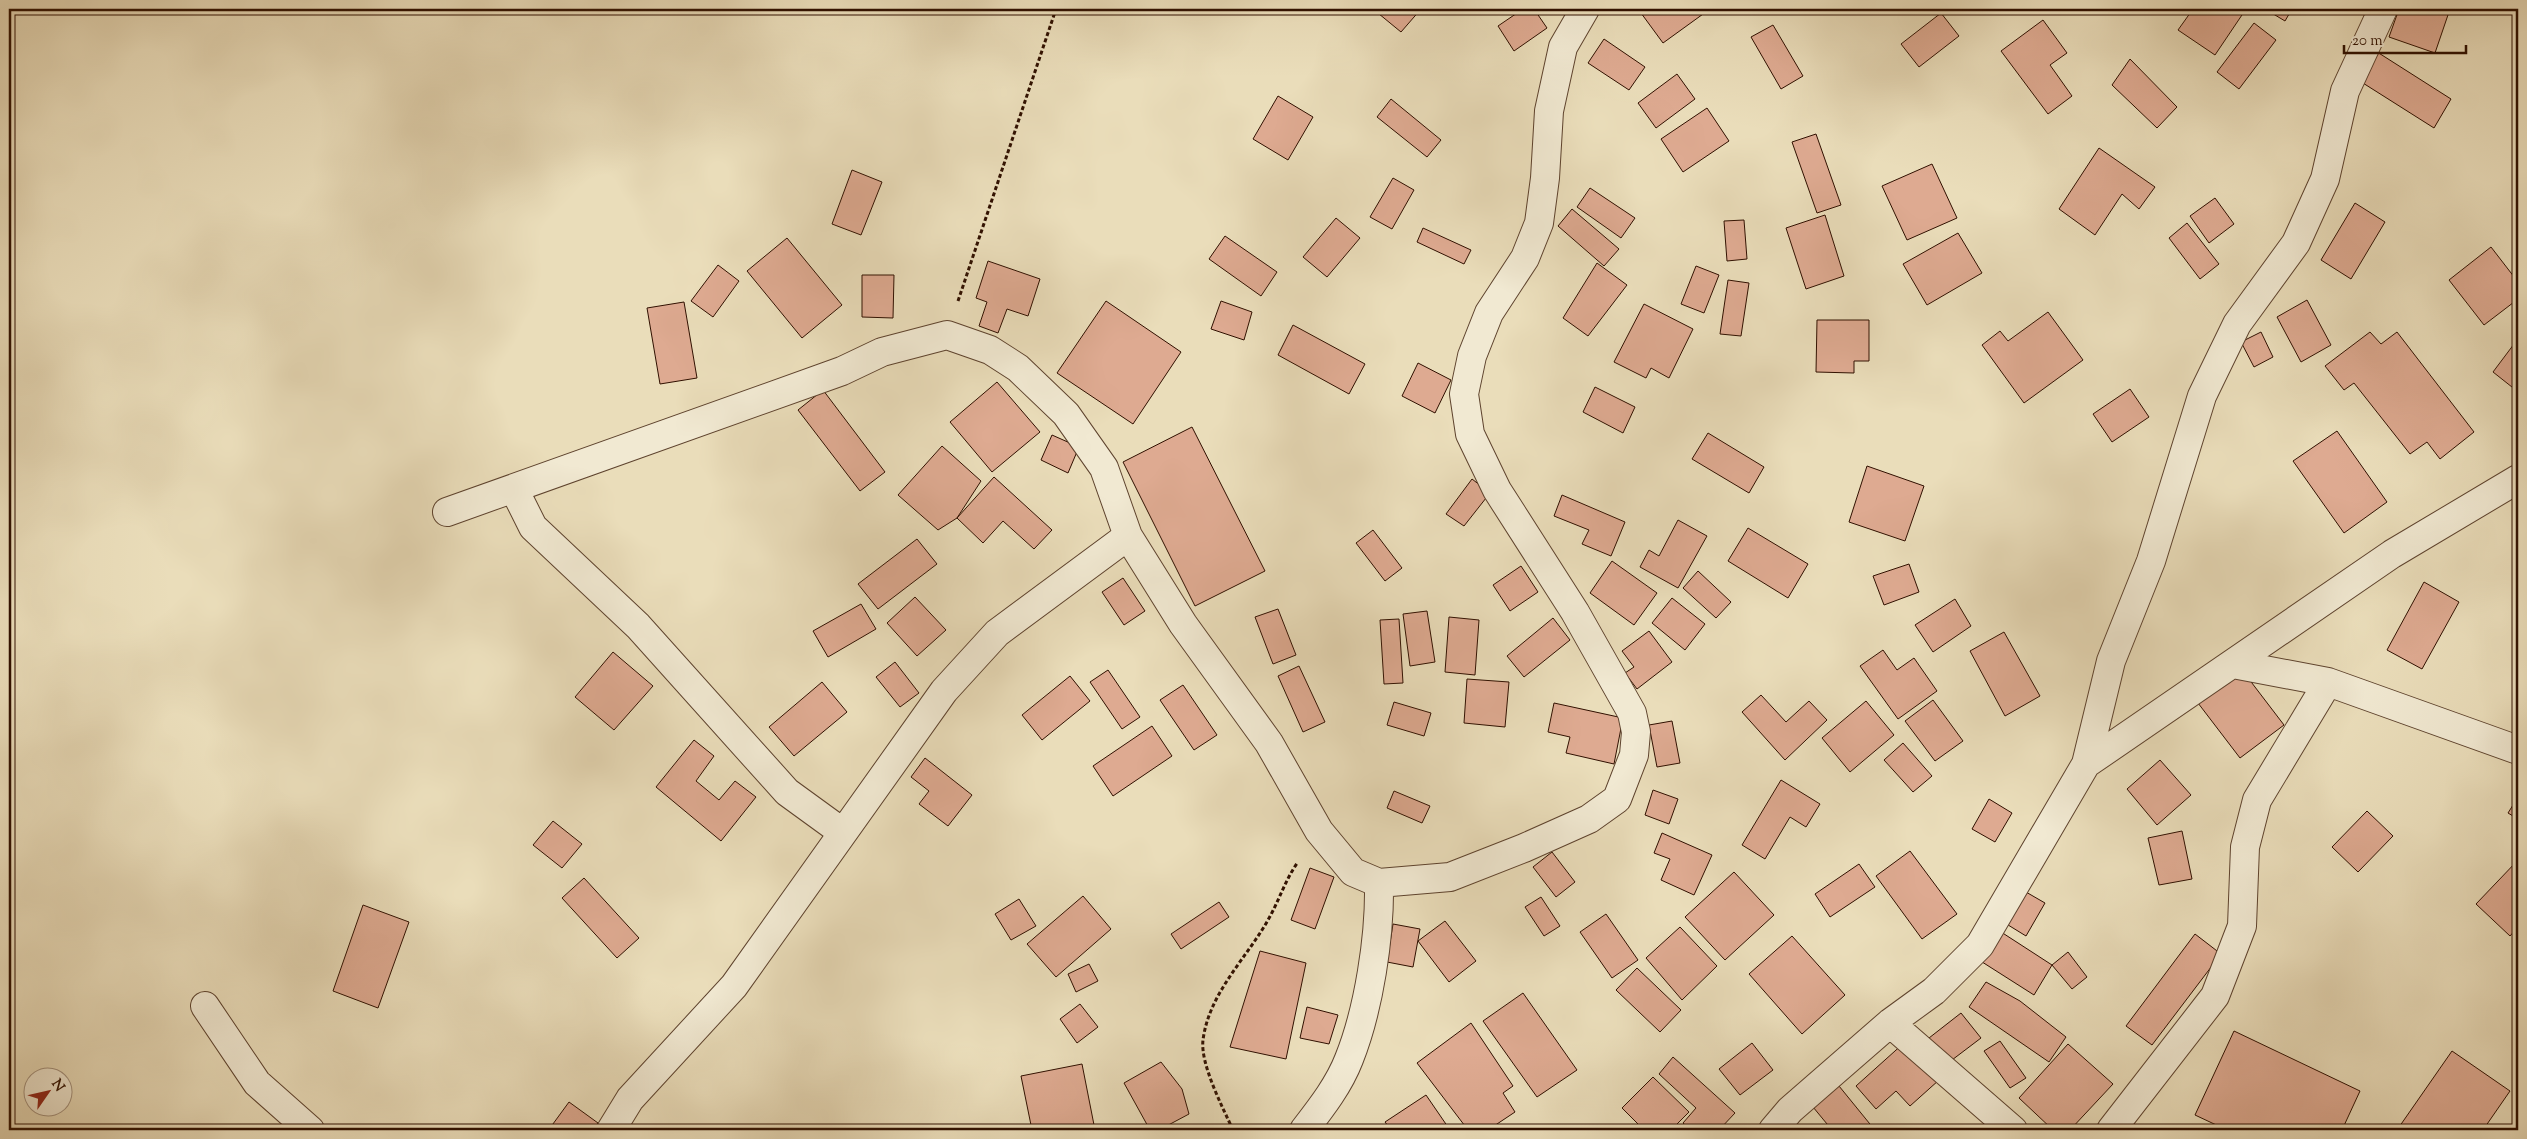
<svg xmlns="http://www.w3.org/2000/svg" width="2527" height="1139" font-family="'Sorts Mill Goudy',serif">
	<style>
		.building { fill: #deaa91; stroke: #301000 }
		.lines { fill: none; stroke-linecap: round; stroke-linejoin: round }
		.minor-casing { stroke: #5e432e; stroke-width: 30 }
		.path { stroke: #301000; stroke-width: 3; stroke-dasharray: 4 2.5; stroke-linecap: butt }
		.minor { stroke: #f1e9d2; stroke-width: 28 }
	</style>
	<rect width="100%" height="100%" fill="#eaddba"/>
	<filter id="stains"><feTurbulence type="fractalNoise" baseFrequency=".004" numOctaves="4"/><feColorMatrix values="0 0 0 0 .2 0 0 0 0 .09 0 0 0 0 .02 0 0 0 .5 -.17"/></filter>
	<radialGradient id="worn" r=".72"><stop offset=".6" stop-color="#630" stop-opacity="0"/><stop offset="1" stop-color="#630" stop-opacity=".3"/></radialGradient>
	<path class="building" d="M1373,9H1421L1401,32Z
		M1523,9H1534L1547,28L1514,51L1498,26Z
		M1647,9H1710L1663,43L1641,13Z
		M2193,9H2246L2215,55L2178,30Z
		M2265,9H2292L2285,21Z
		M2399,9H2450L2435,53L2389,37Z
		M1941,13L1959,36L1919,67L1901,44Z
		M2043,20L2067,53L2050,65L2072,96L2048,114L2001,51Z
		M2254,23L2276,40L2239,89L2217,72Z
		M1773,25L1803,76L1781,89L1751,37Z
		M1604,39L1645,67L1629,90L1588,63Z
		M2374,50L2451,99L2434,128L2355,78Z
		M2130,59L2177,107L2157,128L2112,85Z
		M1677,74L1695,99L1656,128L1638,103Z
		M1278,96L1313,117L1288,160L1253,139Z
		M1391,99L1441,140L1427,157L1377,117Z
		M1707,108L1729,141L1683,172L1661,139Z
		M1816,134L1841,205L1817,213L1792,142Z
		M2099,148L2155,187L2139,209L2122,194L2095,235L2059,209Z
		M1932,164L1957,218L1907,240L1882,186Z
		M852,170L882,182L861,235L832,224Z
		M1393,178L1414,190L1392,229L1370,217Z
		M1590,188L1635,218L1621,238L1577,207Z
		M2215,198L2234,224L2209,243L2190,216Z
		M2355,203L2385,222L2351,279L2321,260Z
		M1572,209L1619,249L1604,266L1558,226Z
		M1825,215L1844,276L1806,289L1786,228Z
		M1336,218L1360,238L1327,277L1303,257Z
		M1744,220L1747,259L1727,261L1724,221Z
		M2187,223L2219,264L2200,279L2169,238Z
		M1423,228L1471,250L1464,264L1417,242Z
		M1958,233L1982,273L1927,305L1903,264Z
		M1225,236L1277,272L1261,296L1209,259Z
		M787,238L842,305L802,338L747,271Z
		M2491,247L2518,282V299L2484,325L2449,280Z
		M988,261L1040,279L1028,316L1007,309L998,333L979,326L987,302L976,298Z
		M1597,263L1627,285L1588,336L1563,318Z
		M718,265L739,281L713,317L691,301Z
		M1696,266L1719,275L1704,313L1681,304Z
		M862,275H894L893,318L862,317Z
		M1728,280L1749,283L1741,336L1720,334Z
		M2307,300L2331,345L2301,362L2277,317Z
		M1106,301L1181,352L1133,424L1057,373Z
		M1221,301L1252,312L1244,340L1211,329Z
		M684,302L697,378L660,384L647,308Z
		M1644,304L1693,329L1669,378L1651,368L1646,378L1614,362Z
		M2048,312L2083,360L2024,403L1982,345L2000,331L2008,341Z
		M1817,320H1869V361H1854V373L1816,372Z
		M1293,325L1365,364L1349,394L1278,355Z
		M2261,332L2273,357L2254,367L2241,342Z
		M2370,332L2381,344L2397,332L2474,432L2440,459L2427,442L2410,454L2354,383L2344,390L2325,366Z
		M2517,340L2518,389L2517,391L2493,372Z
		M1418,363L1451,380L1435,413L1402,396Z
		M997,382L1040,432L992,472L950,422Z
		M1595,387L1635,407L1623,433L1583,412Z
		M2130,389L2149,417L2112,442L2093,414Z
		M823,390L885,472L860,491L798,410Z
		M1192,427L1265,571L1195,606L1123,462Z
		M2337,431L2387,502L2344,533L2293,461Z
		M1708,433L1764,467L1749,493L1692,459Z
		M1052,435L1079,447L1068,473L1041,460Z
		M942,446L981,481L957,518L938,530L898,495Z
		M1867,466L1924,486L1905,541L1849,522Z
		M994,477L1052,530L1034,549L1003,521L983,543L957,518Z
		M1472,479L1490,493L1464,526L1446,514Z
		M1562,495L1625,522L1611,556L1582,544L1589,530L1554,516Z
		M1678,520L1707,536L1678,588L1640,567L1649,550L1659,556Z
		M1748,528L1808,564L1788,598L1728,561Z
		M1373,530L1402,568L1385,581L1356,543Z
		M917,539L937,564L878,609L858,584Z
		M1612,561L1657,593L1634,625L1590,593Z
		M1909,564L1919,592L1884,605L1873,576Z
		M1521,566L1538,592L1510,611L1493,585Z
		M1698,571L1731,602L1716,618L1683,588Z
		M1123,578L1145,611L1124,625L1102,592Z
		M2424,582L2459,602L2422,669L2387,650Z
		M915,597L946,630L917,656L887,623Z
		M1672,598L1705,624L1685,650L1652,623Z
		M1955,599L1971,626L1933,652L1915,625Z
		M861,604L876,629L828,657L813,631Z
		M1278,609L1296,655L1273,664L1255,617Z
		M1427,611L1435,662L1410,666L1403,614Z
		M1449,617L1479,620L1475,675L1445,672Z
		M1553,618L1570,640L1524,677L1507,656Z
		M1399,619L1403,683L1384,684L1380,620Z
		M1649,631L1672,662L1637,689L1625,673L1634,667L1622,651Z
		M2004,632L2040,696L2005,716L1970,651Z
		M1883,650L1897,670L1914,658L1937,691L1898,719L1860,666Z
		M613,652L653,686L614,730L575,697Z
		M895,662L919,693L900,707L876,677Z
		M1299,666L1325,722L1303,732L1278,676Z
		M1108,670L1140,717L1122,729L1090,682Z
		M2242,670L2284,725L2240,758L2198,703Z
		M1070,676L1090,701L1042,740L1022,715Z
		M1467,679L1509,682L1505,727L1464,723Z
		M822,682L847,712L794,756L769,727Z
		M1183,685L1217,735L1194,750L1160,700Z
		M1761,695L1786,722L1809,701L1827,720L1785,760L1742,712Z
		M1933,700L1963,741L1935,761L1905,721Z
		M1866,701L1894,735L1850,772L1822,738Z
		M1394,702L1431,713L1424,736L1387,725Z
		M1554,703L1623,718L1614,764L1566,753L1570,737L1548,732Z
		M1672,721L1680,763L1657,767L1649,725Z
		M1152,726L1172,756L1113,796L1093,766Z
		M694,740L714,756L696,781L719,800L735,781L756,797L721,841L656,787Z
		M1903,743L1932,776L1913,792L1884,760Z
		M925,758L972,795L948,826L919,804L929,791L911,777Z
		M2160,760L2191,795L2157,825L2127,789Z
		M1781,780L1820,804L1806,827L1790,817L1765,859L1742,845Z
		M1653,790L1678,799L1669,824L1645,815Z
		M1394,791L1430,806L1422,823L1387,808Z
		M2518,797V819L2508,813Z
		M1989,799L2012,813L1995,842L1972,829Z
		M2367,811L2393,836L2358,872L2332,847Z
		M553,821L582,844L562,868L533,845Z
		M2182,831L2192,879L2159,885L2148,838Z
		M1662,833L1712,855L1694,895L1661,880L1670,859L1654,853Z
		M1910,851L1957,914L1922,939L1876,876Z
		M1552,852L1575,882L1556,897L1533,867Z
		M2518,860V927L2510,936L2476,904Z
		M1859,864L1875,887L1830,917L1815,894Z
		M1310,868L1334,877L1315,929L1291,920Z
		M1734,872L1774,915L1725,960L1685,917Z
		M584,878L639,938L617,958L562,898Z
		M2019,888L2045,903L2026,936L2000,920Z
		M1083,896L1111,929L1056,977L1027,944Z
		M1541,897L1560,926L1544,936L1525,907Z
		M1019,899L1036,926L1011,940L995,914Z
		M1219,902L1229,917L1181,949L1171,934Z
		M363,905L409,922L378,1008L333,991Z
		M1606,914L1638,960L1612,978L1580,932Z
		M1445,921L1476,961L1449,982L1418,941Z
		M1393,924L1420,929L1413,967L1387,962Z
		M1680,927L1717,966L1682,1000L1646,958Z
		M1998,930L2052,965L2034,995L1979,960Z
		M2195,934L2221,954L2152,1045L2126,1026Z
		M1792,936L1845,995L1802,1034L1749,974Z
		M1260,951L1306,963L1286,1059L1230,1047Z
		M2068,952L2087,977L2072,989L2052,965Z
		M1089,964L1098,981L1076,992L1068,974Z
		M1637,968L1681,1010L1660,1032L1616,990Z
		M1986,982L2020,1001L2066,1037L2049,1062L1969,1007Z
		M1523,993L1577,1070L1537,1097L1483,1021Z
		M1080,1004L1098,1027L1077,1043L1060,1019Z
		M1307,1007L1338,1015L1329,1044L1300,1038Z
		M1961,1013L1981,1038L1948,1063L1929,1038Z
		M1471,1023L1513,1086L1503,1093L1515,1112L1488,1130H1468L1417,1063Z
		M2234,1031L2360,1091L2342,1130H2227L2195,1115Z
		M2000,1041L2026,1078L2010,1088L1984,1051Z
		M1905,1042L1939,1080L1910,1106L1896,1091L1876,1109L1856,1086Z
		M1752,1043L1773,1070L1740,1095L1719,1069Z
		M2068,1044L2113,1084L2070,1130H2053L2019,1098Z
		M2452,1051L2510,1091L2483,1130H2397Z
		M1673,1057L1735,1113L1719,1130H1691L1683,1123L1696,1108L1659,1074Z
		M1161,1062L1182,1089L1189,1114L1159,1130H1150L1124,1083Z
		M1082,1064L1095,1130H1032L1021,1076Z
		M1653,1077L1689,1112L1671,1130H1644L1622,1108Z
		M1839,1086L1874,1129L1872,1130H1832L1813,1107Z
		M1426,1095L1450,1130H1391L1385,1122Z
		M569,1102L598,1123L593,1130L550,1128Z"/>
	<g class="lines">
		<defs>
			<path id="minor" d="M514,489L533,527L638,626L787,792L842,832
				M447,512L842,371L882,352L947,335L990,350L1018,368L1066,414L1104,468L1128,536L1183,624L1269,743L1319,831L1353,872L1379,883L1450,877L1524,848L1589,819L1617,799L1634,755L1636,732L1632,713L1575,612L1497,490L1470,434L1464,394L1472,356L1489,313L1525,258L1539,223L1545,178L1549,111L1563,47L1585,9
				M2233,664L2328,682L2518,750
				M2086,764L2111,661L2151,561L2202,396L2237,324L2296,243L2325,179L2345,91L2383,9
				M205,1006L257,1083L310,1130
				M1890,1023L2013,1130
				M611,1130L630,1099L734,986L944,691L997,633L1128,536
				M1304,1130C1321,1108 1339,1085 1349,1059C1369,1009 1380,936 1379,883
				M1773,1130L1790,1110L1890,1023L1934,991L1980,945L2086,764L2392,554L2518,479
				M2111,1130L2215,996L2242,926L2245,847L2257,800L2328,682"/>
		</defs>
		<use href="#minor" class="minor-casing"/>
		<path class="path" d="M958,301L1056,9
			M1233,1130C1223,1108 1200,1064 1203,1040C1209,993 1246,959 1268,920C1279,901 1285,880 1298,862"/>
		<use href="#minor" class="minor"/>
	</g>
	<rect width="2527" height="1139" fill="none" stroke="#eaddba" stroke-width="30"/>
	<rect x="10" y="10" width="2507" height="1119" fill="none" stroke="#301000" stroke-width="2.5"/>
	<rect x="15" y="15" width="2497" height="1109" fill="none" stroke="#301000"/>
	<g transform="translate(48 1092) rotate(56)"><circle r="24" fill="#f1e9d2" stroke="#a4927e"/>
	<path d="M0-4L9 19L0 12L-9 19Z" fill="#8f2418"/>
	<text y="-8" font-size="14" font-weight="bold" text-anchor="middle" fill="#301000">N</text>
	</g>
	<path d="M2344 45v8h122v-8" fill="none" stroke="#301000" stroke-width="2.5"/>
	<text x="2352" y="45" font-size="15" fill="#301000" stroke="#f1e9d2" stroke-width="4" paint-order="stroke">20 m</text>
	<rect width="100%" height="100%" filter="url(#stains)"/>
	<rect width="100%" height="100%" fill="url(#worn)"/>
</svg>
